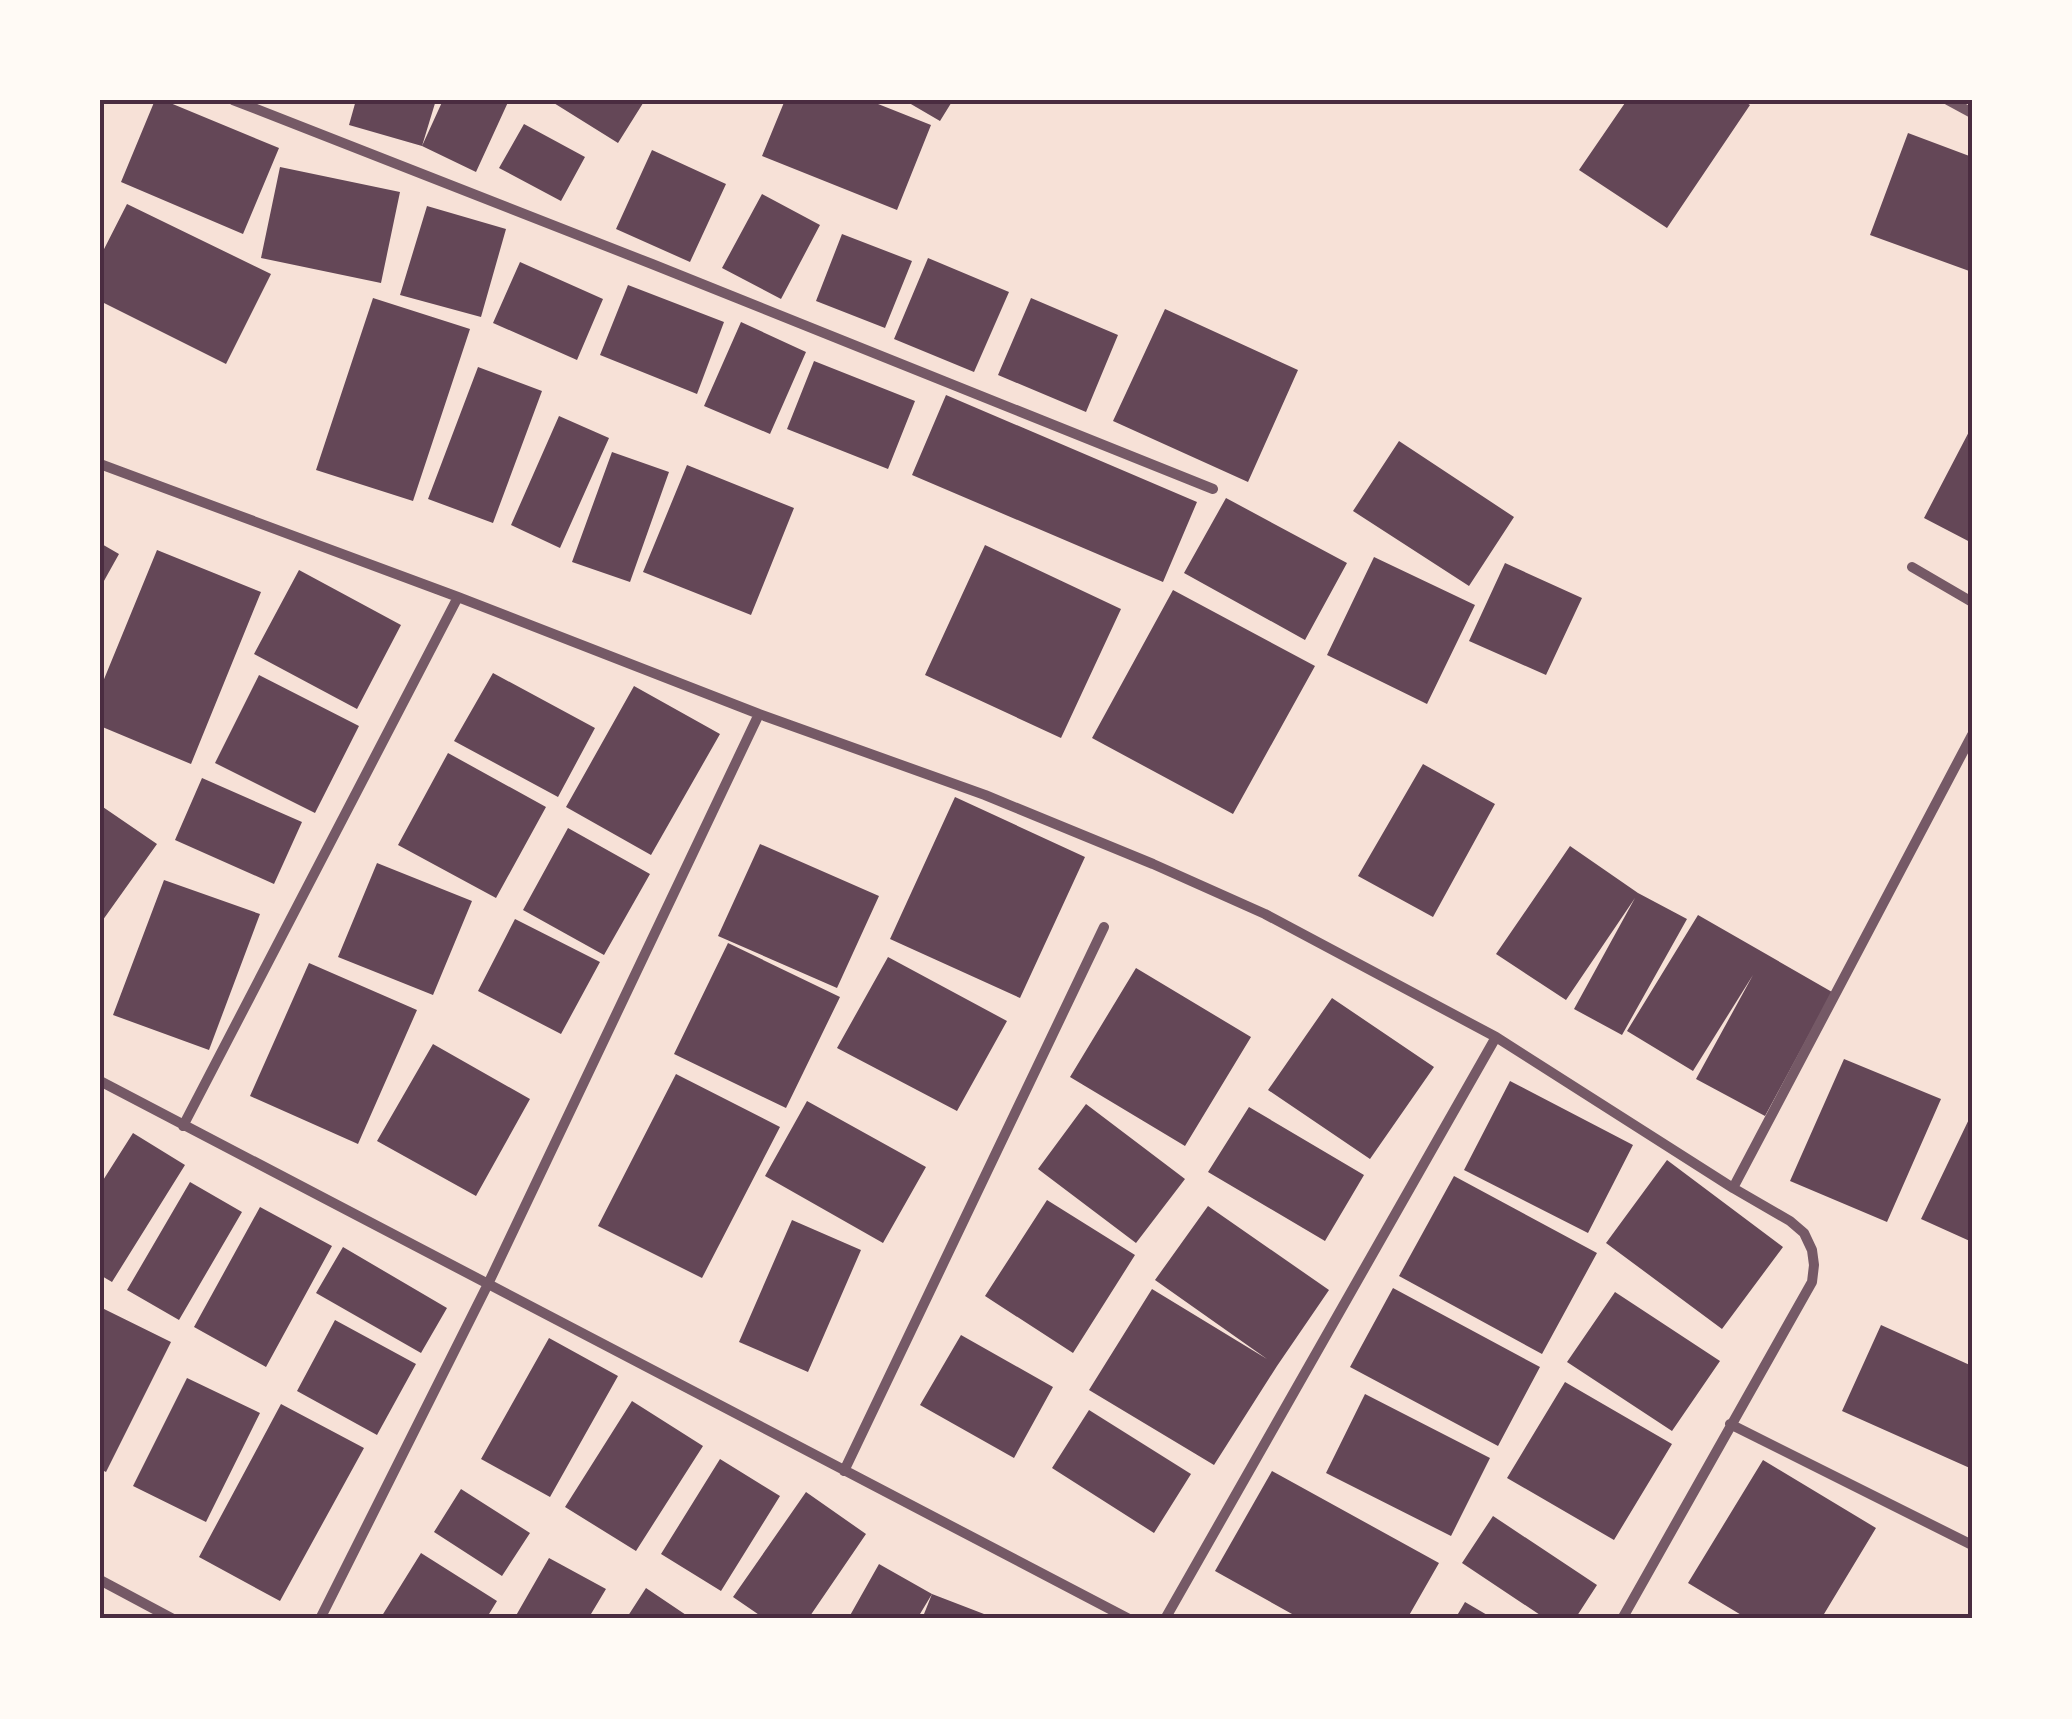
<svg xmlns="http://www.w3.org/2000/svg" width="2072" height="1719" font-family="'PT Sans',sans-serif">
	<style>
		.building { fill: #644757 }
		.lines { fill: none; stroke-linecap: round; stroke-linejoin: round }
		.minor { stroke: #755966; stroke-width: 10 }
		.neatline { fill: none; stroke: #4a2c40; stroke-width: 4 }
	</style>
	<rect width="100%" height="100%" fill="#f7e1d7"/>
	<path class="building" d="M155,100H163L279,148L243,234L121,182Z
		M356,100H436L422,146L349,125Z
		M443,100H509L476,172L422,146Z
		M549,100H645L618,143Z
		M785,100H868L931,125L897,210L762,156Z
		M904,100H953L940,121Z
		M1627,100H1742L1750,105L1667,228L1579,170Z
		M524,124L585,157L561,201L499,168Z
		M1908,133L1972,157V272L1870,235Z
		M652,150L726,184L690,262L616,229Z
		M280,167L400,192L381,283L261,258Z
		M762,194L820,225L781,299L722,268Z
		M127,204L271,274L226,364L100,301V257Z
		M427,206L506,229L481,317L400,295Z
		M842,234L912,261L885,328L816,301Z
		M928,258L1009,292L974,372L894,339Z
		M520,262L603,299L577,360L493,323Z
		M628,285L724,322L697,394L600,355Z
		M373,298L470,329L413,501L316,470Z
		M1031,298L1118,335L1086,412L998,375Z
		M1165,309L1298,370L1248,482L1113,421Z
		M741,322L806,352L770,434L704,406Z
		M814,361L915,401L888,469L787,429Z
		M478,367L542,391L493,523L428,499Z
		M946,395L1197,502L1163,582L912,475Z
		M559,416L609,438L560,548L511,525Z
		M1972,426V543L1924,518Z
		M1399,441L1514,517L1469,586L1353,511Z
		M612,452L669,472L630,582L572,562Z
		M687,465L794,508L751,615L643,572Z
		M1226,498L1347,563L1305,640L1184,573Z
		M100,543L119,554L100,588Z
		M985,545L1121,609L1061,738L925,675Z
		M157,550L261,592L191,764L100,726V689Z
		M1374,557L1475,605L1427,704L1327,655Z
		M1505,563L1582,598L1546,675L1469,641Z
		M299,570L401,625L357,709L254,654Z
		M1173,590L1315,666L1233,814L1092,738Z
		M493,673L595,728L558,797L454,741Z
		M259,675L359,726L315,813L215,763Z
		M634,686L720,734L651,855L566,807Z
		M448,753L546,807L496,898L398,845Z
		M1423,764L1495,804L1433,917L1358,876Z
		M202,778L302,822L274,884L175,840Z
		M955,797L1085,857L1020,998L890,939Z
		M100,805L157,844L100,924Z
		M568,828L650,874L604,955L523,910Z
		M760,844L879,896L837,988L718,936Z
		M1570,846L1638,893L1687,919L1622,1035L1574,1009L1635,898L1566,1000L1496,954Z
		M377,863L472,901L433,995L338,957Z
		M164,880L260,914L209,1050L113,1015Z
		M1698,915L1832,992L1765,1116L1696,1079L1753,975L1693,1071L1627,1031Z
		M515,919L600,962L561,1034L478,991Z
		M728,943L840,997L786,1108L674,1054Z
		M888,957L1007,1021L957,1111L837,1048Z
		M309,963L417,1010L358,1144L250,1096Z
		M1136,968L1251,1037L1185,1146L1070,1077Z
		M1332,998L1434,1067L1370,1159L1268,1090Z
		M433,1044L530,1099L476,1196L377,1141Z
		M1844,1059L1941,1099L1887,1222L1790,1181Z
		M676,1074L780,1127L702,1278L598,1226Z
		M1510,1081L1633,1145L1588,1233L1464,1170Z
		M807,1101L926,1167L883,1243L765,1176Z
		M1086,1104L1185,1179L1136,1243L1038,1169Z
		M1249,1107L1364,1175L1325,1241L1208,1172Z
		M1972,1113V1242L1921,1219Z
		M133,1133L185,1165L112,1282L100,1275V1185Z
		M1667,1160L1783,1247L1722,1329L1606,1243Z
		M1454,1176L1597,1253L1542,1354L1399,1276Z
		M190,1182L242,1212L179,1320L127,1290Z
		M1047,1200L1135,1255L1073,1353L985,1296Z
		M1208,1206L1329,1290L1277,1366L1214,1465L1089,1390L1152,1289L1267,1359L1155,1280Z
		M260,1207L332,1246L266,1367L194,1327Z
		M792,1220L861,1250L808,1372L739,1342Z
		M343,1247L447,1308L421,1353L316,1293Z
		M1393,1288L1540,1367L1498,1446L1350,1367Z
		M1615,1292L1720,1361L1672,1431L1567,1362Z
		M100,1307L171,1342L106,1472L100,1469Z
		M335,1320L416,1364L377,1435L297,1391Z
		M1881,1325L1972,1366V1469L1842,1411Z
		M961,1335L1053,1387L1014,1458L920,1405Z
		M549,1338L618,1376L550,1497L481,1459Z
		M187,1378L260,1413L206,1522L133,1486Z
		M1565,1382L1672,1444L1614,1540L1507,1478Z
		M1365,1394L1490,1458L1451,1536L1326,1473Z
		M632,1401L703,1446L636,1551L565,1507Z
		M281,1404L364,1448L280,1601L199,1557Z
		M1089,1410L1191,1474L1154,1533L1052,1468Z
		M720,1459L780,1496L721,1591L661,1554Z
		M1763,1460L1876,1528L1821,1619H1748L1688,1583Z
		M1272,1471L1439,1563L1407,1619H1301L1215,1571Z
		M461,1489L530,1533L502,1576L434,1532Z
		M806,1492L866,1534L808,1619H765L733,1597Z
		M1493,1516L1597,1585L1575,1619H1546L1462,1563Z
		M421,1553L497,1601L486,1619H380Z
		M549,1558L606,1589L588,1619H514Z
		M879,1564L932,1594L917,1619H848Z
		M646,1588L692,1619H626Z
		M932,1594L984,1614L982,1619H922Z
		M1465,1602L1494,1619H1455Z"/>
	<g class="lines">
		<path class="minor" d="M233,100L652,264L1213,489
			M1948,100L1972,113
			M100,464L458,597L759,714L985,795L1153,864L1265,914L1496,1037L1733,1188L1790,1221L1804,1233L1812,1250L1814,1265L1812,1282L1622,1619
			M1912,567L1972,602
			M100,1081L1129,1619
			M183,1126L458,597
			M1733,1188L1972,735
			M1730,1424L1972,1545
			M844,1471L1104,927
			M100,1580L173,1619
			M320,1619L488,1284L759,714
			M1165,1619L1496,1037"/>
	</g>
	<rect width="2072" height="1719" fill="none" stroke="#fffaf5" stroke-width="205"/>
	<rect x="102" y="102" width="1868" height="1514" class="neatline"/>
</svg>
